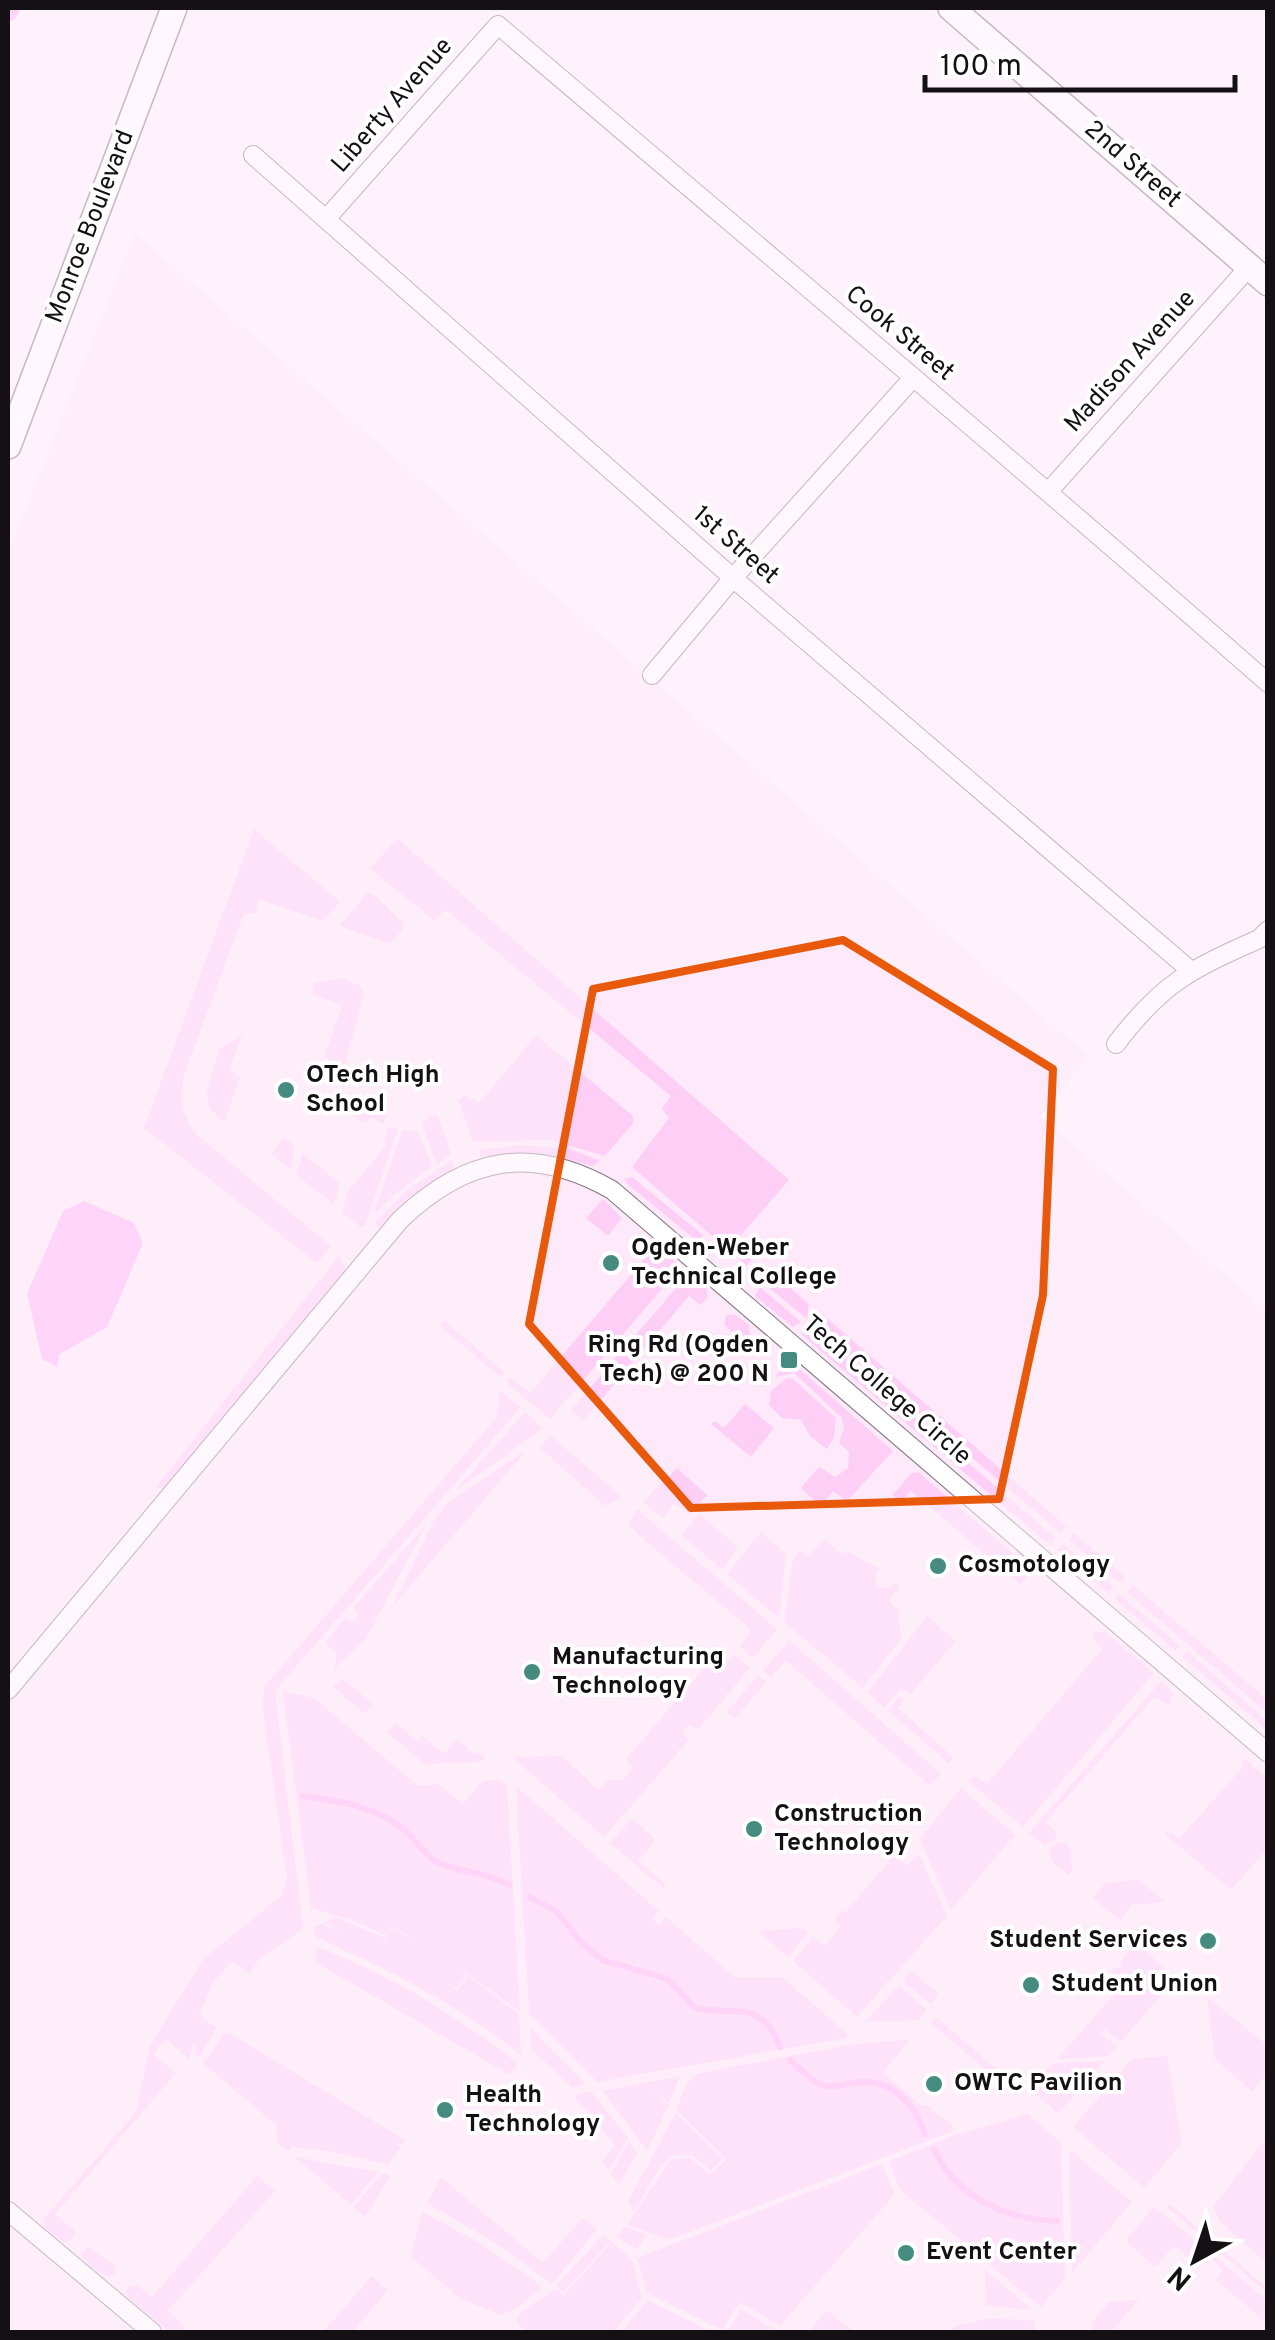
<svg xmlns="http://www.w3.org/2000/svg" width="1275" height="2340" font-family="Overpass,sans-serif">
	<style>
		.built { fill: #fde9f9 }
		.green { fill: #fecff6 }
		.water { fill: #ffaff3 }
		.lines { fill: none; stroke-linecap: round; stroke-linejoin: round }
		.stream { stroke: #ffaff3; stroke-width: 6 }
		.canal { stroke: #ffaff3; stroke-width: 22 }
		.minor-casing { stroke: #7f727c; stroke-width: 20 }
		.secondary-casing { stroke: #7f727c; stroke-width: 28 }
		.minor { stroke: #fff; stroke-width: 18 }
		.secondary { stroke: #fff; stroke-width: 25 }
		.marked { fill: none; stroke: #e8590c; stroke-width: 8; stroke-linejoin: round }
		.poi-dot { fill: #468b80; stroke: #fff; stroke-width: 4 }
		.labels { text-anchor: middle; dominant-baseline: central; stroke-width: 8; stroke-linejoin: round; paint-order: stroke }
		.street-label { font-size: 25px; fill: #141013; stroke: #fff }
		.poi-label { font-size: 25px; font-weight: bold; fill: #141013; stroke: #fff; text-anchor: start }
	</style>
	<rect width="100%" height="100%" fill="#fef3fc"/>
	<path class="built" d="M135,233L1089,1056L1040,1116L1267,1310V2332H8V553Z"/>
	<path class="green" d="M254,829L340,902L323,921L259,899L255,913L244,914L184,1075C180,1100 181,1114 197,1135L331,1246L317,1263L144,1128Z
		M397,838L789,1180L736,1241L753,1256L747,1266L632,1167L669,1118L662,1109L671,1096L446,910L434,920L370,869Z
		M367,893H372L402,921L403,929L390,944L339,926Z
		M341,978L359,985L364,993L345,1064L324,1058L342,1005L312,994L314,983Z
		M536,1035L633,1116V1123L605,1156L549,1140L473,1142L458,1100L466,1095L479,1103Z
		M242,1036L230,1069L240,1078L224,1122L209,1108L207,1089L220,1048Z
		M358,1097L389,1110L383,1124L373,1118L362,1123L354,1115Z
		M430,1115L438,1116L451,1154L437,1164L422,1125Z
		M389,1127L398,1129L365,1226L360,1227L342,1212L348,1191L387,1144L384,1141Z
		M417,1130L433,1166L395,1194L373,1216L402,1131Z
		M284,1137L294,1145L291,1170L271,1153Z
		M524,1145L570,1149L600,1161L593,1166C554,1156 521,1152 481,1157L478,1150Z
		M303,1153L340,1184L334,1205L296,1175Z
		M452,1160L454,1168L410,1197L380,1227L374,1223L407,1190Z
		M632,1177L703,1235L698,1242L626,1183L624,1179Z
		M603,1199L622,1218L608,1236L586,1218Z
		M644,1237H649L681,1267L550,1419L506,1382L510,1377L530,1393L647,1256L636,1246Z
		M339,1256L348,1273L166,1490L156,1487Z
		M689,1273L707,1289V1299L700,1305L689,1296L583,1421L571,1410Z
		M771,1275H776L809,1304L807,1319L763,1283Z
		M760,1287L801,1322L793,1327L755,1296Z
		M821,1313L1066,1526L1061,1533L810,1321Z
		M734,1314L749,1325L750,1335L742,1341L724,1325L726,1316Z
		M444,1320L505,1373L501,1378L440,1326Z
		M806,1324L1056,1538L1050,1545L802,1335Z
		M784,1366L790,1370L796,1366L893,1451L847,1501L833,1491L821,1506L801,1488L819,1467L835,1477L848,1468L849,1452L839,1443L844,1427L841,1417L794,1373L775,1377Z
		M787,1378L793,1379L836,1418L834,1438L827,1449L810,1436L801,1420L782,1418L769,1405L771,1391Z
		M500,1391L521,1407L275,1691L303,1929L259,1959L250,1974L232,1961L213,1983L199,2015L217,2028L198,2059L194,2043L189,2059L166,2039L153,2054L176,2073L55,2214L74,2230L76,2236L64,2243L45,2228L43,2220L136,2112L150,2046L203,1959L281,1896L287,1878L263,1711L264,1687L497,1417Z
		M745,1404L774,1428L751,1457L711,1424L715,1421L724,1428Z
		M525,1412L543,1429L456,1490Z
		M550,1435L622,1497L605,1506L540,1448Z
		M527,1450L393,1606L434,1520L446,1504Z
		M677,1468L707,1495L690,1514L674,1503L663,1518L643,1502Z
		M918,1472L1029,1567V1574L1021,1584L911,1491L901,1502L892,1495L912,1473Z
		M637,1509L777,1629L753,1658L740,1646L751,1630L633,1530L629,1522Z
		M699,1514L738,1547L722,1570L681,1535Z
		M426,1525L366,1639L334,1669L337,1653L325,1643L346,1617L353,1622L359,1614L353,1608Z
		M761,1532L786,1554L779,1618L727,1574Z
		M1074,1533L1125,1577L1120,1583L1069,1540Z
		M824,1539L842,1554L848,1552L880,1569L876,1574L877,1588L891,1587L895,1582L900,1587L889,1601L898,1609L901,1639L863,1688L784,1622L793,1558L800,1550L808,1556Z
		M1063,1544L1114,1587L1109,1593L1057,1550Z
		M1133,1585L1267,1699V1713L1127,1592Z
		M1119,1594L1180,1646L1176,1651L1115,1599Z
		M927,1616L956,1641L910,1695L901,1688L884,1708L867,1693Z
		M1095,1632H1105L1154,1673L1023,1827L968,1781L976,1776L987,1784L1103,1648L1094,1639Z
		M789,1640L941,1774L930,1786L786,1661L771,1677L763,1671Z
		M1187,1651L1267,1721V1730L1183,1657Z
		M734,1654L750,1668L698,1730L689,1724L683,1733L689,1740L604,1837L512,1757L562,1756L599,1790L608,1780H623L633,1767L625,1760L712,1659L718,1655L728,1661Z
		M758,1675L766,1682L735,1719L727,1712Z
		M342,1678L373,1704L365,1714L333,1687Z
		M1162,1680L1173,1694L1169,1705L1154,1697L1046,1822L1057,1833L1056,1838L1045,1845L1029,1833Z
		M283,1691L314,1698L418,1786L438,1784L463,1804L483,1781L500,1780L507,1786L520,2012L452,1963L466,1974L457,1988L444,1983L457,1990L468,1976L519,2014L521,2055C458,2004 389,1970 316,1937L314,1927L321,1924L349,1934L324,1923L335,1917L386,1938L392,1928L424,1945L392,1926L386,1936L357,1922L311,1908Z
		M900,1696L904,1700L898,1708L953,1757L950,1764L888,1711Z
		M396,1723L417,1741L422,1736L444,1754L457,1739L475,1755L478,1752L485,1757L481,1762L425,1764L387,1733Z
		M1244,1758L1267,1778V1849L1231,1890L1165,1834L1167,1830L1179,1839L1241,1769Z
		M516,1786L659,1911L652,1919L659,1925L666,1917L736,1978L782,1977L848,2034L847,2038L597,2082L529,2013Z
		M961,1788L1015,1835L951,1910L920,1839Z
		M632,1818L656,1840L638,1861L666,1884L663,1888L610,1843Z
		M1060,1842L1066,1843L1071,1852L1072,1872L1068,1875L1053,1863L1049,1849Z
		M919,1854L947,1916L857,2017L793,1961L813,1936L825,1946L840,1927L834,1920L841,1911L846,1912L894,1855L908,1866Z
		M1139,1880L1165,1902L1132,1905L1120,1920L1093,1898L1105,1883Z
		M802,1928L808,1933L788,1957L757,1931Z
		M1136,1943L1176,1978L1121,2042L1104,2029L1101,2033L1117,2047L1109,2056L1057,2059L1118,1990L1108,1980L1113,1974L1108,1970L1121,1967L1120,1962Z
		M317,1947C391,1975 455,2015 518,2063L510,2075L315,1962Z
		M911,1970L939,1994L931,2004L903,1982Z
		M899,1985L927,2010L919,2020L865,2022Z
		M1207,1997L1267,2045V2073L1252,2092L1215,2059Z
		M936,2017L1011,2081L1006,2087L931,2023Z
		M530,2027L586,2084L572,2087L531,2049Z
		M226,2031L405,2140L402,2145L391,2142L401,2147L388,2165L329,2151L292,2147L288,2151L277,2142L276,2125L203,2063Z
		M910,2039L883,2073L922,2106L927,2105L954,2127L953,2131L669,2240L627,2225L670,2160L689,2157L710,2174L726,2160L676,2110L687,2083L695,2074L848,2045Z
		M1167,2056L1182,2143L1144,2188L1073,2127L1132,2059Z
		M1105,2061L1058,2114L1028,2087L1053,2063Z
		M680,2076L669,2103L648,2084L669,2105L647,2151L603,2091Z
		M591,2091L628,2138L609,2170L602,2162L615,2145L574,2096Z
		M676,2113L723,2159L711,2171L693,2156L673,2155L661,2166L634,2211L628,2201Z
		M1028,2114L1061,2143L1065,2279L1041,2307L900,2190L889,2161L955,2135Z
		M1267,2137V2263L1219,2221L1213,2207Z
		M629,2140L637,2154L619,2185L611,2174Z
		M1069,2149L1132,2202L1072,2273Z
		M295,2157L378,2172L351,2205Z
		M882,2164L895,2194L780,2326L740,2302L722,2330L647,2293L637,2258Z
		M382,2173L391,2176L365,2217L353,2207Z
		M257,2176L275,2191L168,2311L185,2327L183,2332H169L127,2296V2290L131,2285L138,2286L152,2297Z
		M441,2177L543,2263L582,2218L597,2229L552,2284L502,2247L427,2203Z
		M1170,2204L1267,2288V2293L1167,2207Z
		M1154,2206L1267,2300V2323L1216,2280L1223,2269L1209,2257L1199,2266L1174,2246L1155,2267L1126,2241Z
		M422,2212L478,2242L543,2287L515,2309L501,2315L461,2299L411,2257Z
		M625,2226L647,2235L636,2250L617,2236Z
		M603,2235L611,2241L563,2292L556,2286Z
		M612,2242L632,2259L642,2298L613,2332H528L517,2324V2316L555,2289L564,2295Z
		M88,2246L114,2265L115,2274L109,2276C97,2272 87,2265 81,2254Z
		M985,2270L1033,2310L986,2305Z
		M372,2276L388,2290L353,2332H323Z
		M647,2300L712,2332H621Z
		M1139,2300L1111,2332H1092V2323L1109,2302Z
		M741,2309L777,2331L728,2332Z
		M827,2310L854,2332H808Z
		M991,2318L1035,2321V2332H949L956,2326Z"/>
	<path class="water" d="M84,1201L134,1223L143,1243L107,1327L60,1354L57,1367L42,1359L27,1294L63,1211Z"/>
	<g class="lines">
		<path class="stream" d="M302,1796C341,1801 379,1806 409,1834C418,1843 425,1855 436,1861C458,1873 484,1871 510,1885
			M530,1897L557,1912L580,1941L602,1960L668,1979L695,2008C737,2017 760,1997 780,2047
			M790,2060C799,2068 810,2080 822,2085C834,2089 842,2084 853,2083C892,2077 913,2102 925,2134
			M934,2149C956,2198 1006,2219 1057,2221"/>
		<path class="canal" d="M8,10L9,8"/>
		<defs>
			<path id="minor" d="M253,155L733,578L1190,970
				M326,219L498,25C755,244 1014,460 1268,683
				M1049,491L1249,267
				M652,675L733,578L912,379
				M1116,1044C1162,983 1191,969 1259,939L1268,930
				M8,1690L400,1220C466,1157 531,1144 612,1190L1268,1753
				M8,2211L152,2332"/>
			<path id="secondary" d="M951,8L1268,283
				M8,446L174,8"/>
		</defs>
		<use href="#minor" class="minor-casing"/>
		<use href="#secondary" class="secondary-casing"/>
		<use href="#minor" class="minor"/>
		<use href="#secondary" class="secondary"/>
	</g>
	<path d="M0 0H1275V2340H0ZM843,940L1053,1069L1043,1295L999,1499L691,1508L529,1324L593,989Z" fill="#fef3fc" fill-opacity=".55" fill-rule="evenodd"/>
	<path class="marked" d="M843,940L1053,1069L1043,1295L999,1499L691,1508L529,1324L593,989Z"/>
	<g class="poi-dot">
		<circle cx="286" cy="1090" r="10"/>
		<circle cx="611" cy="1263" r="10"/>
		<rect x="779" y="1350" width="20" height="20" rx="5"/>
		<circle cx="938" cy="1566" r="10"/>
		<circle cx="532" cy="1672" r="10"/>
		<circle cx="754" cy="1829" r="10"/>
		<circle cx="1208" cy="1941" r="10"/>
		<circle cx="1031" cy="1985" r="10"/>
		<circle cx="934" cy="2084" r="10"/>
		<circle cx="445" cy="2110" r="10"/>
		<circle cx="906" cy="2253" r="10"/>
	</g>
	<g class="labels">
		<g class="street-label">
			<text transform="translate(393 106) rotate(-49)">Liberty Avenue</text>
			<text transform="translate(1132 165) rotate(41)">2nd Street</text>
			<text transform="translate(91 227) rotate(-69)">Monroe Boulevard</text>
			<text transform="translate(899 334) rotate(40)">Cook Street</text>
			<text transform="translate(1131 362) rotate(-48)">Madison Avenue</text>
			<text transform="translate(735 546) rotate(41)">1st Street</text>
			<text transform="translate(886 1391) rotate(41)">Tech College Circle</text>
		</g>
		<g class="poi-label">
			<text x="306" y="1076">OTech High<tspan x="306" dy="29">School</tspan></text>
			<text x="631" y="1249">Ogden-Weber<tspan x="631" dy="29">Technical College</tspan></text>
			<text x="769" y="1346" text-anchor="end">Ring Rd (Ogden<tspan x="769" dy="29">Tech) @ 200 N</tspan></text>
			<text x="958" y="1566">Cosmotology</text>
			<text x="552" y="1658">Manufacturing<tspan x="552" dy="29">Technology</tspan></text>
			<text x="774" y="1815">Construction<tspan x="774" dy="29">Technology</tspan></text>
			<text x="1188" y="1941" text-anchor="end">Student Services</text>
			<text x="1051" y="1985">Student Union</text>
			<text x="954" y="2084">OWTC Pavilion</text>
			<text x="465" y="2096">Health<tspan x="465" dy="29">Technology</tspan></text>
			<text x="926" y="2253">Event Center</text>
		</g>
	</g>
	<rect width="1275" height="2340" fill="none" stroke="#141013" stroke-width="20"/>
	<g transform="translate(1195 2260) rotate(220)" stroke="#ffffff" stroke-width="8" paint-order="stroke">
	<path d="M0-8L18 38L0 25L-18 38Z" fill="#141013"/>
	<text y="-15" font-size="28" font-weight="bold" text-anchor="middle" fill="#141013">N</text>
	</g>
	<path d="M925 75v15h310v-15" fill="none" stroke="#141013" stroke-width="5"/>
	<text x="940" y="75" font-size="30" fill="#141013" stroke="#ffffff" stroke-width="8" paint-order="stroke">100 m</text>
</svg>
